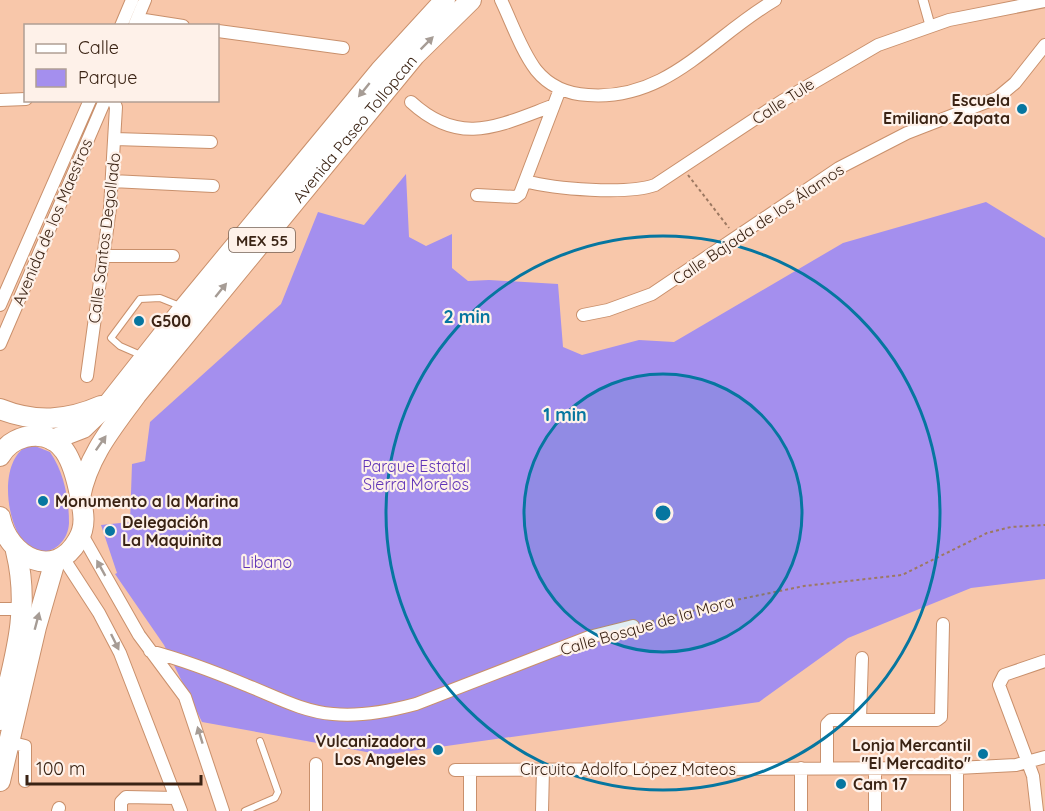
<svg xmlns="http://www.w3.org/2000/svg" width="1045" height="811" font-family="Quicksand,sans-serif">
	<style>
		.green { fill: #a48fee }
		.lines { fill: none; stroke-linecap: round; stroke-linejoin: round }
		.service-casing { stroke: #c9906c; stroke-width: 8 }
		.pedestrian-casing { stroke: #c9906c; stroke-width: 11 }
		.minor-casing { stroke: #c9906c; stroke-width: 14 }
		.trunk-casing { stroke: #c9906c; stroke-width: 22 }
		.path { stroke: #9c7861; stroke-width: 2; stroke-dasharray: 3 3; stroke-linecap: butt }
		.service { stroke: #fff; stroke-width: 6 }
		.pedestrian { stroke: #fff; stroke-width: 9 }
		.minor { stroke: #fff; stroke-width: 12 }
		.trunk { stroke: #fff; stroke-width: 20 }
		.oneway { fill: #a69c95 }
		.ring { fill: none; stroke: #0676a0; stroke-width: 3 }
		.poi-dot { fill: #0676a0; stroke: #fef1e9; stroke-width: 2 }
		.labels { text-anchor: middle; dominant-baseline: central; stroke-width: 4.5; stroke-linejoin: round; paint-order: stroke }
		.shield { fill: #fef1e9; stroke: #756154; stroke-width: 1.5 }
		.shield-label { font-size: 15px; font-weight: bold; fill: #3a2314 }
		.poi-label { font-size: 16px; font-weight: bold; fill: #3a2314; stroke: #fef1e9; text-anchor: start }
		.street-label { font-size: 16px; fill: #3a2314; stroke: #fef1e9 }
		.park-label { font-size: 16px; fill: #6034b7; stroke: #fef1e9 }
		.centre { fill: #0676a0; stroke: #fef1e9; stroke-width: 3 }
		.ring-label { font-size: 18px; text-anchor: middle; font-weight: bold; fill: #0676a0; stroke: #fef1e9; stroke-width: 4.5; stroke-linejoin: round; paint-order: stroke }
	</style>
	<rect width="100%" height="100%" fill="#f8c7aa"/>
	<path class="green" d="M406,174L409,237L426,246L452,234V268L468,281L489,280L558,284L563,347L582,355L639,340L674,342L843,243L986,202L1045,238V579L971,588L848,638L759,702L383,755L202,722L164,645L115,574L117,573L101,525L130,522L132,464L145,461L150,422L281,304L318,212L364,225Z
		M27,446H35L50,452C64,472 69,499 69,523C68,548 39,564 22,540C5,516 0,461 27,446Z"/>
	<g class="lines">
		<defs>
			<path id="service" d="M143,356L120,346L111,338L140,299L160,298L180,306
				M245,811L275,798L278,792L260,741"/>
			<path id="pedestrian" d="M923,0L930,25"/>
			<path id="minor" d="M501,0C512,23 521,50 536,70C549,86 568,94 588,95C668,101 710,38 775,0
				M138,19L183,26
				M135,24L145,0
				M121,26L132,0
				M218,31L343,48
				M0,100L26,99
				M411,102C460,147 498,126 552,106
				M115,139L211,142
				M112,181L213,186
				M525,181C555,189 626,195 655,185L782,101L878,45L949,20L1045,1
				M477,195L516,197L520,194L560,89
				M103,256H173
				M0,305L90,100
				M583,315L608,310L652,294L839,168L907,133L997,98L1015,83L1045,45
				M0,344L105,100
				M87,376L110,208L116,107L113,100
				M81,533L139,635L185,697L223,811
				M62,556L99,613L120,653L181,811
				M0,609H24
				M150,651C183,660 215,672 246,685C274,696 303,712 333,714C361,717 390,711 416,704L589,637L633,626
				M860,719L862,658
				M9,742L25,746V781
				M827,768V724L831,720H937L941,717L943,624
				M455,770L957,768L1016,765L1045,757
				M470,771V811
				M58,811L59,808
				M121,811V802L126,797L176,798
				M316,811V764
				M542,811L543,769
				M801,811V768
				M875,811V768
				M957,811V768
				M1037,811L1033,776L999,685L1004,675L1045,661"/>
			<g id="trunk">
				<path d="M0,409C35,423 67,421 101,406"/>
				<path d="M52,440L83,428L109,403L184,308L380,71L445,0"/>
				<path d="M0,456C5,447 14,440 25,437C64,428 74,465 80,495C83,510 87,525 78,540C55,581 8,558 0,517"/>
				<path id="s1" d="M80,497C88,456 112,428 136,395L415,55L471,0"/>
				<path d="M0,720C14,660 31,612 16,551"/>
				<path d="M0,781L36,627L55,561"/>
			</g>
		</defs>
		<use href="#service" class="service-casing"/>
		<use href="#pedestrian" class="pedestrian-casing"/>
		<use href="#minor" class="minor-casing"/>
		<use href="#trunk" class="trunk-casing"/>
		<path class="path" d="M688,175L729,228
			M645,623L731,601L804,586L902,575L987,533L1011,527L1045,525"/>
		<use href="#service" class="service"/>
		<use href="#pedestrian" class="pedestrian"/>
		<use href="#minor" class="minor"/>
		<use href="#trunk" class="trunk"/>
	</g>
	<defs><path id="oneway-solid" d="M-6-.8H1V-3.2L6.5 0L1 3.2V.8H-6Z" transform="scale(1.5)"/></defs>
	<g class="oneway">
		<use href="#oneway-solid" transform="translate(427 43) rotate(-45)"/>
		<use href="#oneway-solid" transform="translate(364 90) rotate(129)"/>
		<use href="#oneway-solid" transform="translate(221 290) rotate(-51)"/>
		<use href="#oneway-solid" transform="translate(101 443) rotate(-55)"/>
		<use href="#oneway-solid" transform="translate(101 568) rotate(-119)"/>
		<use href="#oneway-solid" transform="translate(37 621) rotate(-75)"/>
		<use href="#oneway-solid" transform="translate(115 642) rotate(64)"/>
		<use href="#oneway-solid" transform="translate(200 735) rotate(-107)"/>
	</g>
	<circle cx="663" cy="513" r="139" fill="#0676a0" fill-opacity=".12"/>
	<g class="ring">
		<circle cx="663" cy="513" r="139"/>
		<circle cx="663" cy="513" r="277"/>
	</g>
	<g class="poi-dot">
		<circle cx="1022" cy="109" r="6"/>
		<circle cx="139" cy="321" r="6"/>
		<circle cx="43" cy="501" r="6"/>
		<circle cx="110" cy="531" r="6"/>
		<circle cx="438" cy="750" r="6"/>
		<circle cx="983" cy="754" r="6"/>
		<circle cx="841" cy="784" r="6"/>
	</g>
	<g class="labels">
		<rect class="shield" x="229" y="228" width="66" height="24" rx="4.5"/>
		<g class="shield-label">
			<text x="262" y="240">MEX 55</text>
		</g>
		<g class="poi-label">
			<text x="1010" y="100" text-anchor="end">Escuela<tspan x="1010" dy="18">Emiliano Zapata</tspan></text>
			<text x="151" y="321">G500</text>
			<text x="55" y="501">Monumento a la Marina</text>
			<text x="122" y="522">Delegación<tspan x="122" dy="18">La Maquinita</tspan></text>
			<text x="426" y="741" text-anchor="end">Vulcanizadora<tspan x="426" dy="18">Los Angeles</tspan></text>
			<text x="971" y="745" text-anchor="end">Lonja Mercantil<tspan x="971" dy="18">"El Mercadito"</tspan></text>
			<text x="853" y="784">Cam 17</text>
		</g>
		<g class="street-label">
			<text transform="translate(783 101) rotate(-33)">Calle Tule</text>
			<text stroke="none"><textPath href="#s1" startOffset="462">Avenida Paseo Tollopcan</textPath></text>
			<text transform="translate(52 222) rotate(-67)">Avenida de los Maestros</text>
			<text transform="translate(758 224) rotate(-34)">Calle Bajada de los Álamos</text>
			<text transform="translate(104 238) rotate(-83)">Calle Santos Degollado</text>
			<text transform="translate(647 625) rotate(-16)">Calle Bosque de la Mora</text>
			<text x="628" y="769">Circuito Adolfo López Mateos</text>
		</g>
		<g class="park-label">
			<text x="416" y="466">Parque Estatal<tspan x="416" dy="18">Sierra Morelos</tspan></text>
			<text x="267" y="562">Libano</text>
		</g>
	</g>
	<circle cx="663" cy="513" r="9" class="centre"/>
	<g class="ring-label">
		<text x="467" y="323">2 min</text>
		<text x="565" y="421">1 min</text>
	</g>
	<rect x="24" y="24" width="195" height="78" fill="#fef1e9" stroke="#b09f94" stroke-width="1.5"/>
	<rect x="36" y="44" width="30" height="9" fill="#ffffff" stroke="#b09f94" stroke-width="1.5"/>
	<text x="78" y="54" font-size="18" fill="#3a2314">Calle</text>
	<rect x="36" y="69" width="30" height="18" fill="#a48fee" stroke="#b09f94" stroke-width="1.5"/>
	<text x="78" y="84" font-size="18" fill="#3a2314">Parque</text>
	<path d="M27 775v9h174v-9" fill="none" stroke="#3a2314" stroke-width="3"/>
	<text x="36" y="775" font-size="18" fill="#3a2314" stroke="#fef1e9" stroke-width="4.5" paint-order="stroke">100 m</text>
</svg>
